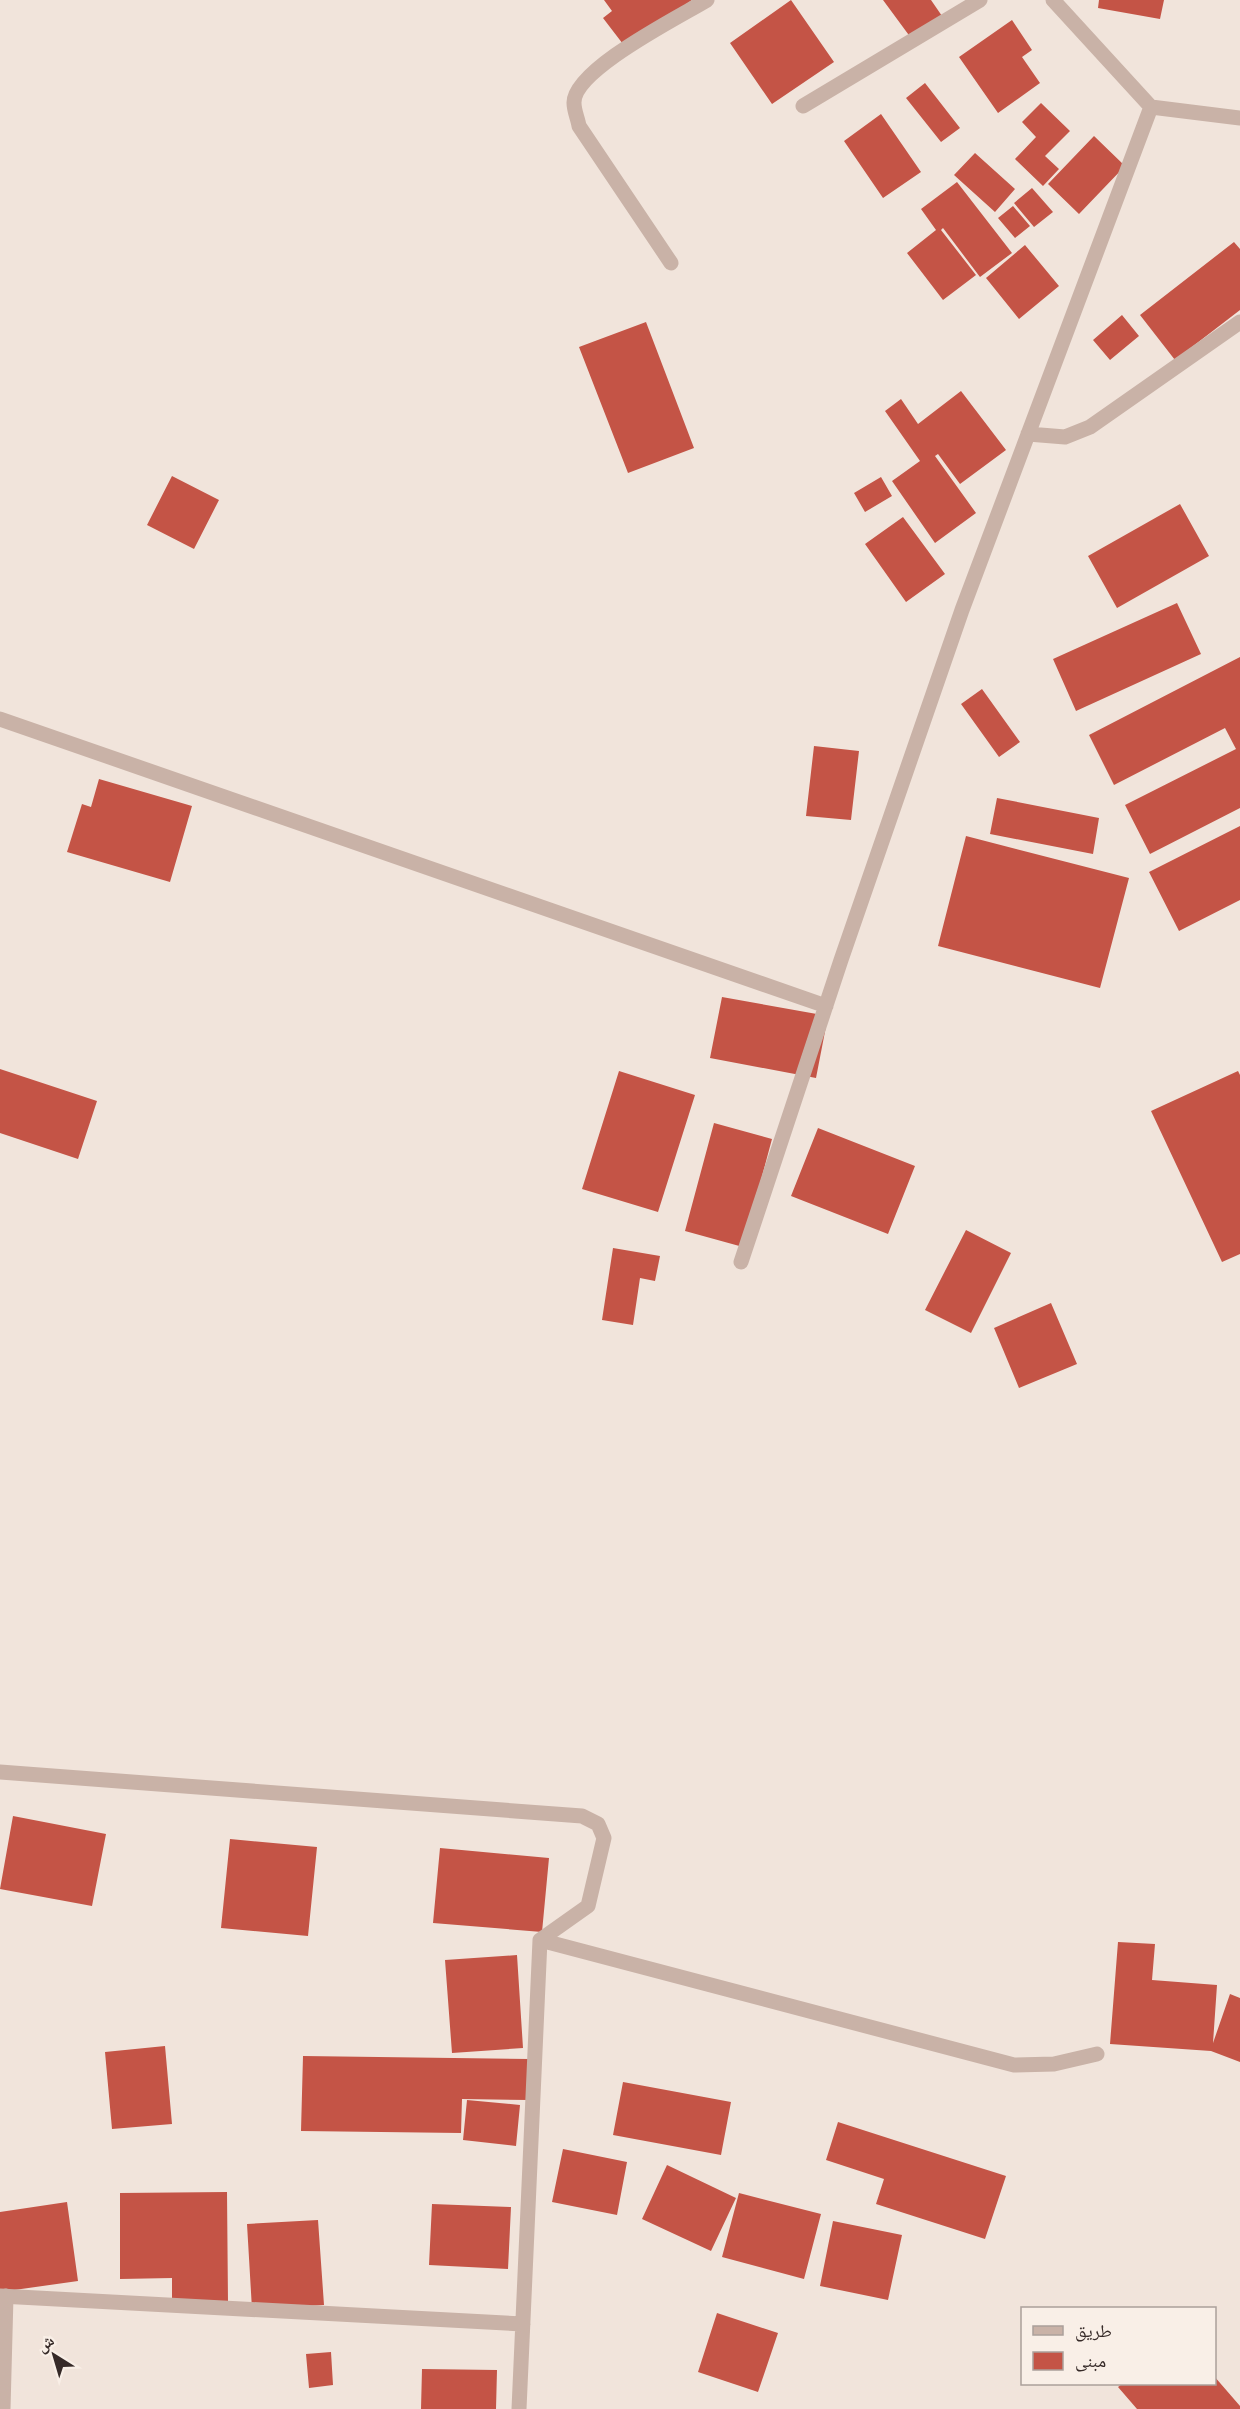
<svg xmlns="http://www.w3.org/2000/svg" width="1240" height="2409" font-family="Figtree,'Noto Naskh Arabic',sans-serif">
	<style>
		.building { fill: #c45446 }
		.lines { fill: none; stroke-linecap: round; stroke-linejoin: round }
		.street { stroke: #c9b2a7; stroke-width: 15 }
	</style>
	<rect width="100%" height="100%" fill="#f1e4db"/>
	<path class="building" d="M604,0H692L626,48L603,18L612,11Z
		M791,0L834,62L772,104L730,43Z
		M883,0H931L942,16L911,38Z
		M1099,0H1164L1160,19L1098,8Z
		M1012,20L1032,50L1022,57L1040,83L998,113L959,57Z
		M925,83L960,128L941,142L906,98Z
		M1041,103L1070,131L1045,156L1059,169L1043,186L1015,159L1036,137L1022,122Z
		M881,114L921,172L883,198L844,141Z
		M1094,136L1125,166L1079,214L1048,184Z
		M975,153L1015,189L995,212L954,175Z
		M957,182L1012,253L980,277L943,228L941,230L976,275L943,300L907,253L936,230L921,209Z
		M1032,188L1053,212L1034,227L1014,203Z
		M1013,206L1030,226L1015,238L998,218Z
		M1234,242L1240,249V310L1175,360L1140,315Z
		M1025,245L1059,286L1019,319L986,278Z
		M1122,315L1139,336L1110,360L1093,340Z
		M646,322L694,448L628,473L579,347Z
		M961,391L1006,450L960,484L938,454L935,456L976,513L935,543L892,481L920,461L885,411L901,399L918,424Z
		M172,476L219,500L194,549L147,525Z
		M881,477L892,496L865,512L854,493Z
		M1180,504L1209,556L1117,608L1088,556Z
		M903,517L945,574L906,602L865,544Z
		M1177,603L1201,654L1076,711L1053,659Z
		M1240,657V808L1150,854L1125,805L1236,749L1225,728L1114,785L1089,735Z
		M982,689L1020,742L999,757L961,704Z
		M814,746L859,751L851,820L806,816Z
		M99,779L192,806L170,882L67,852L82,804L91,807Z
		M997,798L1099,818L1093,854L990,834Z
		M1240,826V900L1179,931L1149,872Z
		M966,836L1129,878L1100,988L938,946Z
		M722,997L828,1016L816,1078L710,1058Z
		M0,1069L97,1101L78,1159L0,1133Z
		M619,1071L695,1095L658,1212L582,1189Z
		M1238,1071L1240,1075V1254L1222,1262L1151,1111Z
		M714,1123L772,1139L743,1247L685,1231Z
		M818,1128L915,1166L888,1234L791,1196Z
		M966,1230L1011,1253L971,1333L925,1310Z
		M613,1248L660,1256L655,1281L640,1278L633,1325L602,1320Z
		M1051,1303L1077,1364L1019,1388L994,1328Z
		M13,1816L106,1834L92,1906L0,1889Z
		M230,1839L317,1847L308,1936L221,1928Z
		M440,1848L549,1858L542,1932L433,1923Z
		M1118,1942L1155,1944L1152,1980L1217,1985L1213,2043L1230,1994L1240,1998V2062L1211,2051L1110,2044Z
		M517,1955L523,2048L452,2053L445,1960Z
		M165,2046L172,2124L112,2129L105,2052Z
		M303,2056L529,2059V2100L462,2099L461,2133L301,2131Z
		M623,2082L731,2102L721,2155L613,2135Z
		M467,2100L520,2105L516,2146L463,2140Z
		M838,2122L1006,2176L985,2239L876,2204L884,2179L826,2160Z
		M563,2149L627,2162L617,2215L552,2202Z
		M667,2165L736,2198L711,2251L642,2219Z
		M227,2192L228,2303H172V2278L120,2279V2193Z
		M739,2193L821,2214L804,2279L722,2257Z
		M67,2202L78,2281L0,2292V2212Z
		M432,2204L511,2207L508,2269L429,2265Z
		M318,2220L324,2305L252,2309L247,2224Z
		M833,2221L902,2235L888,2300L820,2286Z
		M717,2313L778,2333L758,2392L698,2372Z
		M331,2352L333,2385L309,2388L306,2354Z
		M422,2369L497,2370L496,2409H421Z
		M1214,2376L1240,2406V2409H1137L1118,2387L1122,2384H1214Z"/>
	<g class="lines">
		<path class="street" d="M803,106L980,0
			M1151,107L1240,118
			M671,263L579,126C578,119 574,111 574,103C573,70 679,17 707,0
			M1028,434L1065,437L1090,427L1240,322
			M0,719L826,1006
			M741,1262L841,960L962,610L1151,107L1053,0
			M0,1772L582,1816L598,1824L604,1838L588,1906L540,1940
			M540,1940L1014,2065L1054,2064L1097,2054
			M0,2296L523,2324
			M3,2409L6,2296
			M519,2409L540,1940"/>
	</g>
	<rect x="1021" y="2307" width="195" height="78" fill="#f9efe7" stroke="#aba09b" stroke-width="1.5"/>
	<rect x="1033" y="2326" width="30" height="9" fill="#c9b2a7" stroke="#aba09b" stroke-width="1.5"/>
	<text x="1075" y="2337" font-size="18" fill="#362a28">طريق</text>
	<rect x="1033" y="2352" width="30" height="18" fill="#c45446" stroke="#aba09b" stroke-width="1.5"/>
	<text x="1075" y="2367" font-size="18" fill="#362a28">مبنى</text>
	<g transform="translate(54 2355) rotate(323)" stroke="#f9efe7" stroke-width="4.5" paint-order="stroke">
	<path d="M0-4.5L10 22L0 15L-10 22Z" fill="#362a28"/>
	<text y="-9" font-size="16" font-weight="bold" text-anchor="middle" fill="#362a28">ش</text>
	</g>
</svg>
